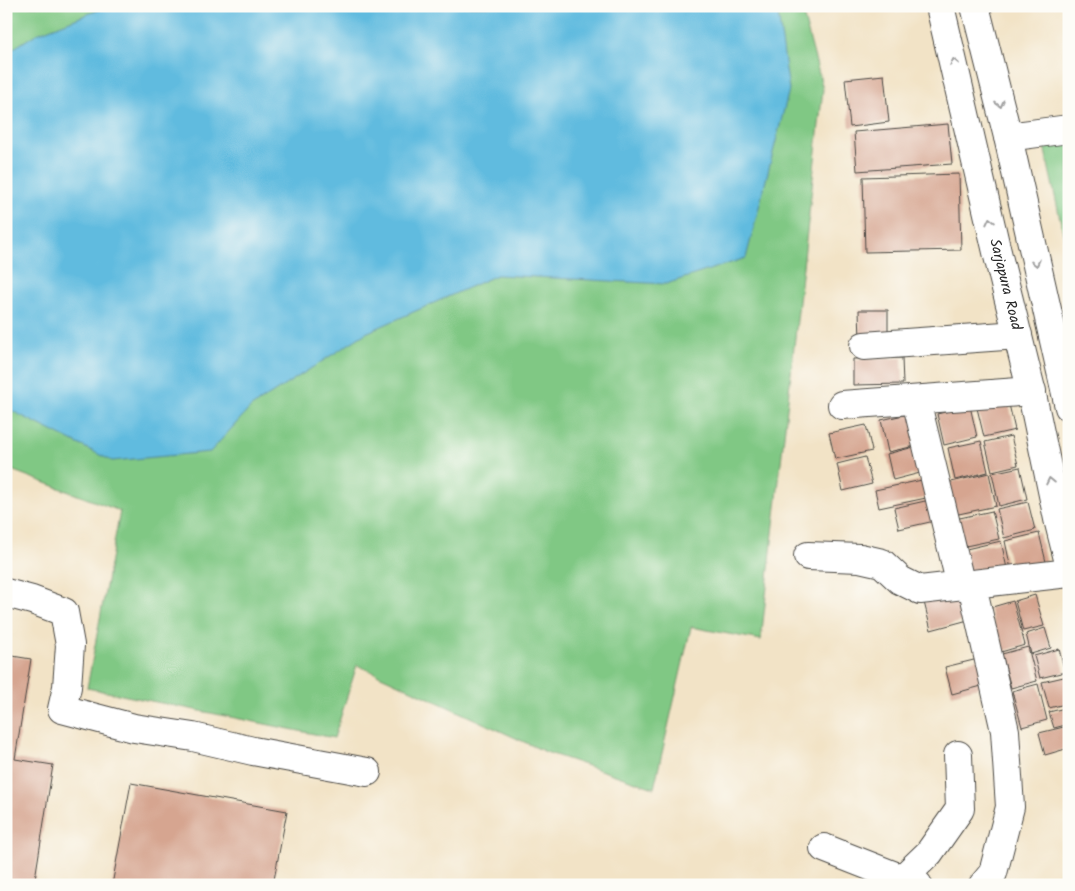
<svg xmlns="http://www.w3.org/2000/svg" width="1075" height="891" font-family="Kalam,sans-serif">
	<style>
		.green { fill: #80c884; stroke: #567a58 }
		.water { fill: #61bbdf; stroke: #467385 }
		.building { fill: #d6a590 }
		.lines { fill: none; stroke-linecap: round; stroke-linejoin: round }
		.minor-casing { stroke: #494742; stroke-width: 30 }
		.major-casing { stroke: #494742; stroke-width: 30 }
		.minor { stroke: #fff; stroke-width: 28 }
		.major { stroke: #fff; stroke-width: 28 }
		.oneway { stroke: #a0a0a0 }
		.labels { text-anchor: middle; dominant-baseline: central; stroke-width: 4.5; stroke-linejoin: round; paint-order: stroke }
		.street-label { font-size: 15px; fill: #2b2b2b; stroke: #fdfcf7 }
	</style>
	<rect width="100%" height="100%" fill="#fdfcf7"/>
	<filter id="ink" filterUnits="userSpaceOnUse"><feTurbulence type="fractalNoise" baseFrequency=".02" numOctaves="2"/><feDisplacementMap in="SourceGraphic" scale="10" xChannelSelector="R" yChannelSelector="G"/><feConvolveMatrix kernelMatrix="1 2 1 2 8 2 1 2 1" color-interpolation-filters="sRGB"/></filter>
	<filter id="wash" filterUnits="userSpaceOnUse"><feTurbulence type="fractalNoise" baseFrequency=".0096" numOctaves="4" result="noise"/><feDisplacementMap in="SourceGraphic" scale="20" xChannelSelector="R" yChannelSelector="G"/><feGaussianBlur stdDeviation="1.12" result="paint"/><feColorMatrix in="noise" values="0 0 0 0 0 0 0 0 0 0 0 0 0 0 0 0 0 1.4 0 .05"/><feComposite in="paint" operator="in"/></filter>
	<g filter="url(#wash)">
		<rect width="100%" height="100%" fill="#f2e3c6"/>
		<path class="green" d="M6,6H801L823,89L761,640L691,627L654,788L546,752L357,665L334,738L87,688L120,511L6,468Z
			M1069,143V260L1044,146Z"/>
		<path class="water" d="M109,6H777L789,90L746,258L666,284L497,275L366,333L251,407L210,452L112,461L6,408V53L36,34Z"/>
		<g id="blocks">
			<path class="building" d="M884,75L889,122L850,127L845,79Z
				M948,124L952,164L857,171L854,132Z
				M959,174L961,250L865,252L863,177Z
				M859,310H888V340L860,341Z
				M902,358L903,384L853,385V359Z
				M1008,400L1015,430L984,437L977,408Z
				M970,406L977,437L944,445L937,414Z
				M913,413L920,445L888,452L881,420Z
				M866,425L872,451L835,459L829,433Z
				M1011,436L1018,465L992,471L985,442Z
				M981,441L988,472L955,480L948,448Z
				M914,447L920,473L893,480L887,454Z
				M865,457L872,484L843,491L837,464Z
				M1020,467L1027,499L999,506L992,473Z
				M989,473L996,506L954,515L947,483Z
				M922,480L926,498L879,508L875,490Z
				M934,499L939,520L899,529L894,508Z
				M1028,502L1035,530L1004,538L997,509Z
				M992,511L999,539L961,547L955,519Z
				M1039,533L1047,566L1012,574L1005,541Z
				M1001,541L1008,573L969,582L962,550Z
				M964,592L972,619L931,630L924,602Z
				M1035,595L1044,626L1023,631L1015,601Z
				M1013,601L1025,645L1001,652L989,608Z
				M1045,628L1051,648L1031,654L1026,634Z
				M1028,647L1037,681L1011,688L1002,654Z
				M1059,649L1065,672L1040,678L1034,656Z
				M6,655L31,659L15,759L53,765L34,885H6Z
				M982,658L989,684L952,694L945,667Z
				M1068,676L1069,703L1049,708L1042,682Z
				M1038,684L1047,720L1022,727L1012,691Z
				M1069,707V724L1054,728L1049,712Z
				M1068,726L1069,748L1045,755L1039,733Z
				M131,783L287,811L273,885H112Z
				M1064,845H1069V871L1064,872Z"/>
		</g>
	</g>
	<g filter="url(#ink)">
		<use href="#blocks" fill-opacity="0" stroke="#494742" stroke-width="1"/>
		<g class="lines">
			<defs>
				<path id="minor" d="M1008,137L1069,129
					M864,346L1018,335
					M916,400L961,586
					M842,405L1032,391
					M808,556L860,558L882,563L900,580L920,590L1069,573
					M972,585L1005,731L1010,807L993,873L983,885
					M6,593L32,600L64,612L70,645L67,687L62,709L134,728L193,737L253,751L367,772
					M824,848L918,885
					M903,878L929,853L960,809L958,755"/>
				<g id="major">
					<path id="s1" d="M940,6L997,252L1030,385L1058,519L1069,563"/>
					<path d="M975,6L1008,137L1069,407"/>
				</g>
			</defs>
			<use href="#minor" class="minor-casing"/>
			<use href="#major" class="major-casing"/>
			<use href="#minor" class="minor"/>
			<use href="#major" class="major"/>
		</g>
		<defs><path id="oneway-chevron" d="M-2-3.5L2.5 0L-2 3.5" fill="none" stroke-width="1.6" stroke-linecap="round" stroke-linejoin="round" transform="scale(1.25)"/></defs>
		<g class="oneway">
			<use href="#oneway-chevron" transform="translate(954 62) rotate(-103)"/>
			<use href="#oneway-chevron" transform="translate(1000 104) rotate(76)"/>
			<use href="#oneway-chevron" transform="translate(990 221) rotate(-103)"/>
			<use href="#oneway-chevron" transform="translate(1036 263) rotate(77)"/>
			<use href="#oneway-chevron" transform="translate(1050 481) rotate(-102)"/>
		</g>
	</g>
	<g class="labels">
		<g class="street-label">
			<text stroke="none"><textPath href="#s1" startOffset="286">Sarjapura Road</textPath></text>
		</g>
	</g>
	<rect width="1075" height="891" fill="none" stroke="#fdfcf7" stroke-width="25"/>
</svg>
